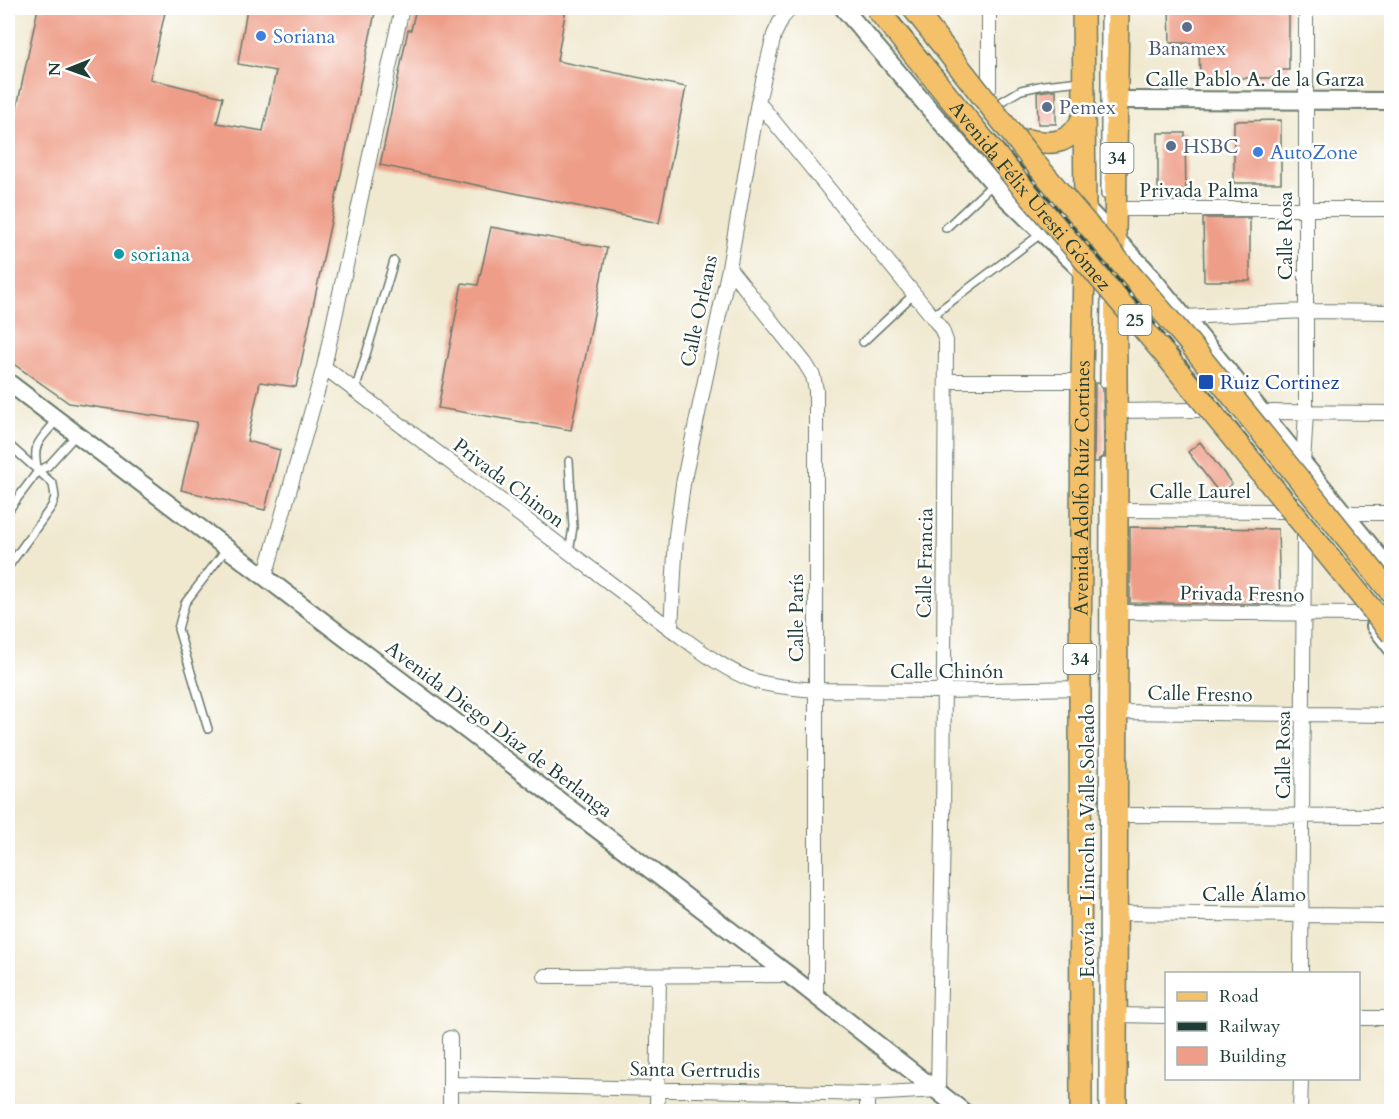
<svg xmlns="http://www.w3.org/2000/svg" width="1399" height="1119" font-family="Cardo,serif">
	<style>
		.building { fill: #ee9e88 }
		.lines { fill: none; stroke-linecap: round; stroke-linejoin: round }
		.service-casing { stroke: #68796b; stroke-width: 10 }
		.minor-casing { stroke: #68796b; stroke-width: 16 }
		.tertiary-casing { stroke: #68796b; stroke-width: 20 }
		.primary-casing { stroke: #68796b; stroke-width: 24 }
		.service { stroke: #fff; stroke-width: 7 }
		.minor { stroke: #fff; stroke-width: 14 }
		.tertiary { stroke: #fff; stroke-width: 16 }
		.primary { stroke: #f4c16a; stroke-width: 21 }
		.rail { stroke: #1f3d34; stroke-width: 4.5; stroke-dasharray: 9 4.5; stroke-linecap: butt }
		.primary-bridge-casing { stroke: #68796b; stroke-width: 24; stroke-linecap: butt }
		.primary-bridge { stroke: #f4c16a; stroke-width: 21 }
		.service-dot { fill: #5c6f8a; stroke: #fff; stroke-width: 2 }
		.shop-dot { fill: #3f7fe0; stroke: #fff; stroke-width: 2 }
		.culture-dot { fill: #0f9aa8; stroke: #fff; stroke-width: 2 }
		.transit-dot { fill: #1a4fb4; stroke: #fff; stroke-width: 2 }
		.labels { text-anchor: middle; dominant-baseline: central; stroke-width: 5; stroke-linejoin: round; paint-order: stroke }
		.shield { fill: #fff; stroke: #627771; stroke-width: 1.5 }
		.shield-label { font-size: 18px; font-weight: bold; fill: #1f3d34 }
		.shop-label { font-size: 20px; fill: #366cbe; stroke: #fff; text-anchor: start }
		.service-label { font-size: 20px; fill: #4e5e75; stroke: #fff; text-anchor: start }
		.street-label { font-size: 20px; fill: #1f3d34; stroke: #fff }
		.culture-label { font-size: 20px; fill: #0d838f; stroke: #fff; text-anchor: start }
		.transit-label { font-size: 20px; fill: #164399; stroke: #fff; text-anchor: start }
	</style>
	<rect width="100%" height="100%" fill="#fff"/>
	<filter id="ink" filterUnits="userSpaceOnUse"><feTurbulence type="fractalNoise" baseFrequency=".0167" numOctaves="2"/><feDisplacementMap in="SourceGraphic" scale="12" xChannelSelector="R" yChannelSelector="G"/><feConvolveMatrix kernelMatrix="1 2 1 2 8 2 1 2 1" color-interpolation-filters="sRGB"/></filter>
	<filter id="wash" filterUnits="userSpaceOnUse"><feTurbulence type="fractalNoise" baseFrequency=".008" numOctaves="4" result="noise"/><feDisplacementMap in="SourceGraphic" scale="24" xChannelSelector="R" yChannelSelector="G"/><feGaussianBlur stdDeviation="1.35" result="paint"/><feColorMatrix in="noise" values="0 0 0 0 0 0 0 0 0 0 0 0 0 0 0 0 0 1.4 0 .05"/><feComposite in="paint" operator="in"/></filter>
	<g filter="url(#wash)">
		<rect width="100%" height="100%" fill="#f0e9d0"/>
		<g id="blocks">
			<path class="building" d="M38,8H166L150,79L223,97L217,123L263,131L276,71L238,64L247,8H376L296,387L260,382L247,441L280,450L265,510L181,490L197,422L69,403L8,360V149Z
				M416,8H566L557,61L686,87L659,223L380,165L408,30H411Z
				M1169,8H1289V70H1280V78H1200L1199,43H1170Z
				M1053,90H1056V124H1038L1037,92Z
				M1281,120V183H1234V121Z
				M1158,133H1185L1186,198H1158Z
				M1203,218H1250V281H1204Z
				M491,227L607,248L571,430L438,408L462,283L478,285Z
				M1095,383H1098L1103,389L1104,456L1099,459L1098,462H1094Z
				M1200,442L1232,484L1220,494L1188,452Z
				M1130,527L1278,529L1280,604L1130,603Z"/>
		</g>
	</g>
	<g filter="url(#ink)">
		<use href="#blocks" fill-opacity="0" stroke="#68796b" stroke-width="1.5"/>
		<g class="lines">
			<defs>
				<path id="service" d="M1105,8V195
					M999,103L1021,90L1044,85L1081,81
					M946,228L993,184
					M932,316L1042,233
					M863,342L914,294
					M1104,383L1105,293
					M355,391L394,261
					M8,444L53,484L55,497L52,506L8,567
					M38,471C31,443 40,441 57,420
					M8,511L38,471L48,466L76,435
					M569,553L573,527L569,461
					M208,729L178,629L185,603L227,548
					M291,1112L298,1107
					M1103,1112L1104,462"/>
				<path id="minor" d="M989,89V8
					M1115,209H1392
					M729,268L805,363L813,376L816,390V997
					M1185,317L1305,311L1392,312
					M324,367L671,629C697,648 724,670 755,681C774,687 795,688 815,690L944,691L1080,688
					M947,381H1082
					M1116,411L1199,410
					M1261,412L1392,413
					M1303,464L1306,412V8
					M1117,510L1283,511
					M1342,513H1392
					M265,577L324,367L402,8
					M1116,612L1367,614
					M671,629L676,536L683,484L729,268L758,102L774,35L782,18L791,8
					M1116,712L1392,715
					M1116,815L1392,816
					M1116,913L1392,916
					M1301,974L1304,536
					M545,976L789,975
					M1117,1015L1166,1016
					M1358,1018H1392
					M450,1084L867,1094L938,1090L943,828L946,341L942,330L932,316L758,102
					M867,1094V1112
					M450,1112V1038
					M657,1112L659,977
					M1300,1112L1301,1078"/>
				<path id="tertiary" d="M843,8L1005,197L1084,273
					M1118,100L1392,101
					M1088,210L1145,269L1392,572
					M8,382L789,975L964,1112
					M1375,626L1392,648"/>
				<g id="primary">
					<path d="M1028,140C1054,145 1071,144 1083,117"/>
					<path id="s1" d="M1081,1112L1080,688L1082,381L1085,207L1083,8"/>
					<path d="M1116,1112L1117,510L1115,238L1118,8"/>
				</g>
			</defs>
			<use href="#service" class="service-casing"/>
			<use href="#minor" class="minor-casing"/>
			<use href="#tertiary" class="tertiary-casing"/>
			<use href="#primary" class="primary-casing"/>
			<use href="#service" class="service"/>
			<use href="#minor" class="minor"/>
			<use href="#tertiary" class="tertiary"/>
			<use href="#primary" class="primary"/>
			<path class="rail" d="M889,8L981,122L1123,286L1392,619
				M950,68L1063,204"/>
			<defs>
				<g id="primary-bridge">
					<path id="s2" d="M876,8L1018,182L1166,356L1392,634"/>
					<path d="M913,8L1034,162L1186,339L1392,594"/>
				</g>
			</defs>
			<use href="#primary-bridge" class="primary-bridge-casing"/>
			<use href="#primary-bridge" class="primary-bridge"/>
		</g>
	</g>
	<g class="service-dot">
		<circle cx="1187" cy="27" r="6"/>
		<circle cx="1047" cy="107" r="6"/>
		<circle cx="1171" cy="146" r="6"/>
	</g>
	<g class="shop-dot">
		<circle cx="261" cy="36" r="6"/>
		<circle cx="1258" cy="152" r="6"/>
	</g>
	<circle class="culture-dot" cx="119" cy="254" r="6"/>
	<rect class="transit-dot" x="1198" y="374" width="16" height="16" rx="3"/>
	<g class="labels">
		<g class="shield">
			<rect x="1100.5" y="143" width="33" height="30" rx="4.5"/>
			<rect x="1118.5" y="305" width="33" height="30" rx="4.5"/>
			<rect x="1063.5" y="644" width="33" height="30" rx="4.5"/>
		</g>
		<g class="shield-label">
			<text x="1117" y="158">34</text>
			<text x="1135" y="320">25</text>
			<text x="1080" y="659">34</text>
		</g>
		<g class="shop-label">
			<text x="273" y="36">Soriana</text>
			<text x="1270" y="152">AutoZone</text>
		</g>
		<g class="service-label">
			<text x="1187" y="48" text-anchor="middle">Banamex</text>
			<text x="1059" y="107">Pemex</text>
			<text x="1183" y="146">HSBC</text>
		</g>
		<g class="street-label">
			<text x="1255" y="79">Calle Pablo A. de la Garza</text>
			<text x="1199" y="190">Privada Palma</text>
			<text stroke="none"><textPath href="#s2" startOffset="243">Avenida Félix Uresti Gómez</textPath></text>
			<text transform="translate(1285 236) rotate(-90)">Calle Rosa</text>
			<text transform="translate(699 311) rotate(-78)">Calle Orleans</text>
			<text transform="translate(509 483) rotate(37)">Privada Chinon</text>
			<text stroke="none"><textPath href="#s1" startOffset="624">Avenida Adolfo Ruíz Cortines</textPath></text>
			<text x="1200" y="491">Calle Laurel</text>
			<text transform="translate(925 563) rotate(-89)">Calle Francia</text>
			<text transform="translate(1242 594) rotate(1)">Privada Fresno</text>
			<text transform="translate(796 618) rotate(-90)">Calle París</text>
			<text x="947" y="671">Calle Chinón</text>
			<text transform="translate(1200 694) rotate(1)">Calle Fresno</text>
			<text transform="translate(499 729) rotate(37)">Avenida Diego Díaz de Berlanga</text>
			<text transform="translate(1283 755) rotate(-90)">Calle Rosa</text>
			<text transform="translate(1087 841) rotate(-90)">Ecovía - Lincoln a Valle Soleado</text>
			<text x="1254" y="894">Calle Álamo</text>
			<text transform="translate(695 1070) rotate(1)">Santa Gertrudis</text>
		</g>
		<g class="culture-label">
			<text x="131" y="254">soriana</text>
		</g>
		<g class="transit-label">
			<text x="1220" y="382">Ruiz Cortinez</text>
		</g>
	</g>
	<rect width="1399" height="1119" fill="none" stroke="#fff" stroke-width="30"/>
	<rect x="1165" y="972" width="195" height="108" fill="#ffffff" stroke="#a5b1ae" stroke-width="1.5"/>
	<rect x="1177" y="992" width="30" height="9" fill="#f4c16a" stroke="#a5b1ae" stroke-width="1.5"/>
	<text x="1219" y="1002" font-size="18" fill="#1f3d34">Road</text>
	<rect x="1177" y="1022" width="30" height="9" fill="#1f3d34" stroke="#a5b1ae" stroke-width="1.5"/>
	<text x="1219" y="1032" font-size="18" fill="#1f3d34">Railway</text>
	<rect x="1177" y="1047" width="30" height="18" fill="#ee9e88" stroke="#a5b1ae" stroke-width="1.5"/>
	<text x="1219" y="1062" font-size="18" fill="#1f3d34">Building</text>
	<g transform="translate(69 69) rotate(269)" stroke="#ffffff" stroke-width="4.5" paint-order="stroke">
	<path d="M0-4.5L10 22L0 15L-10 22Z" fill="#1f3d34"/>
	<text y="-9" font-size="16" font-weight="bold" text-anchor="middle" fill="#1f3d34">N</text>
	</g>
</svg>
